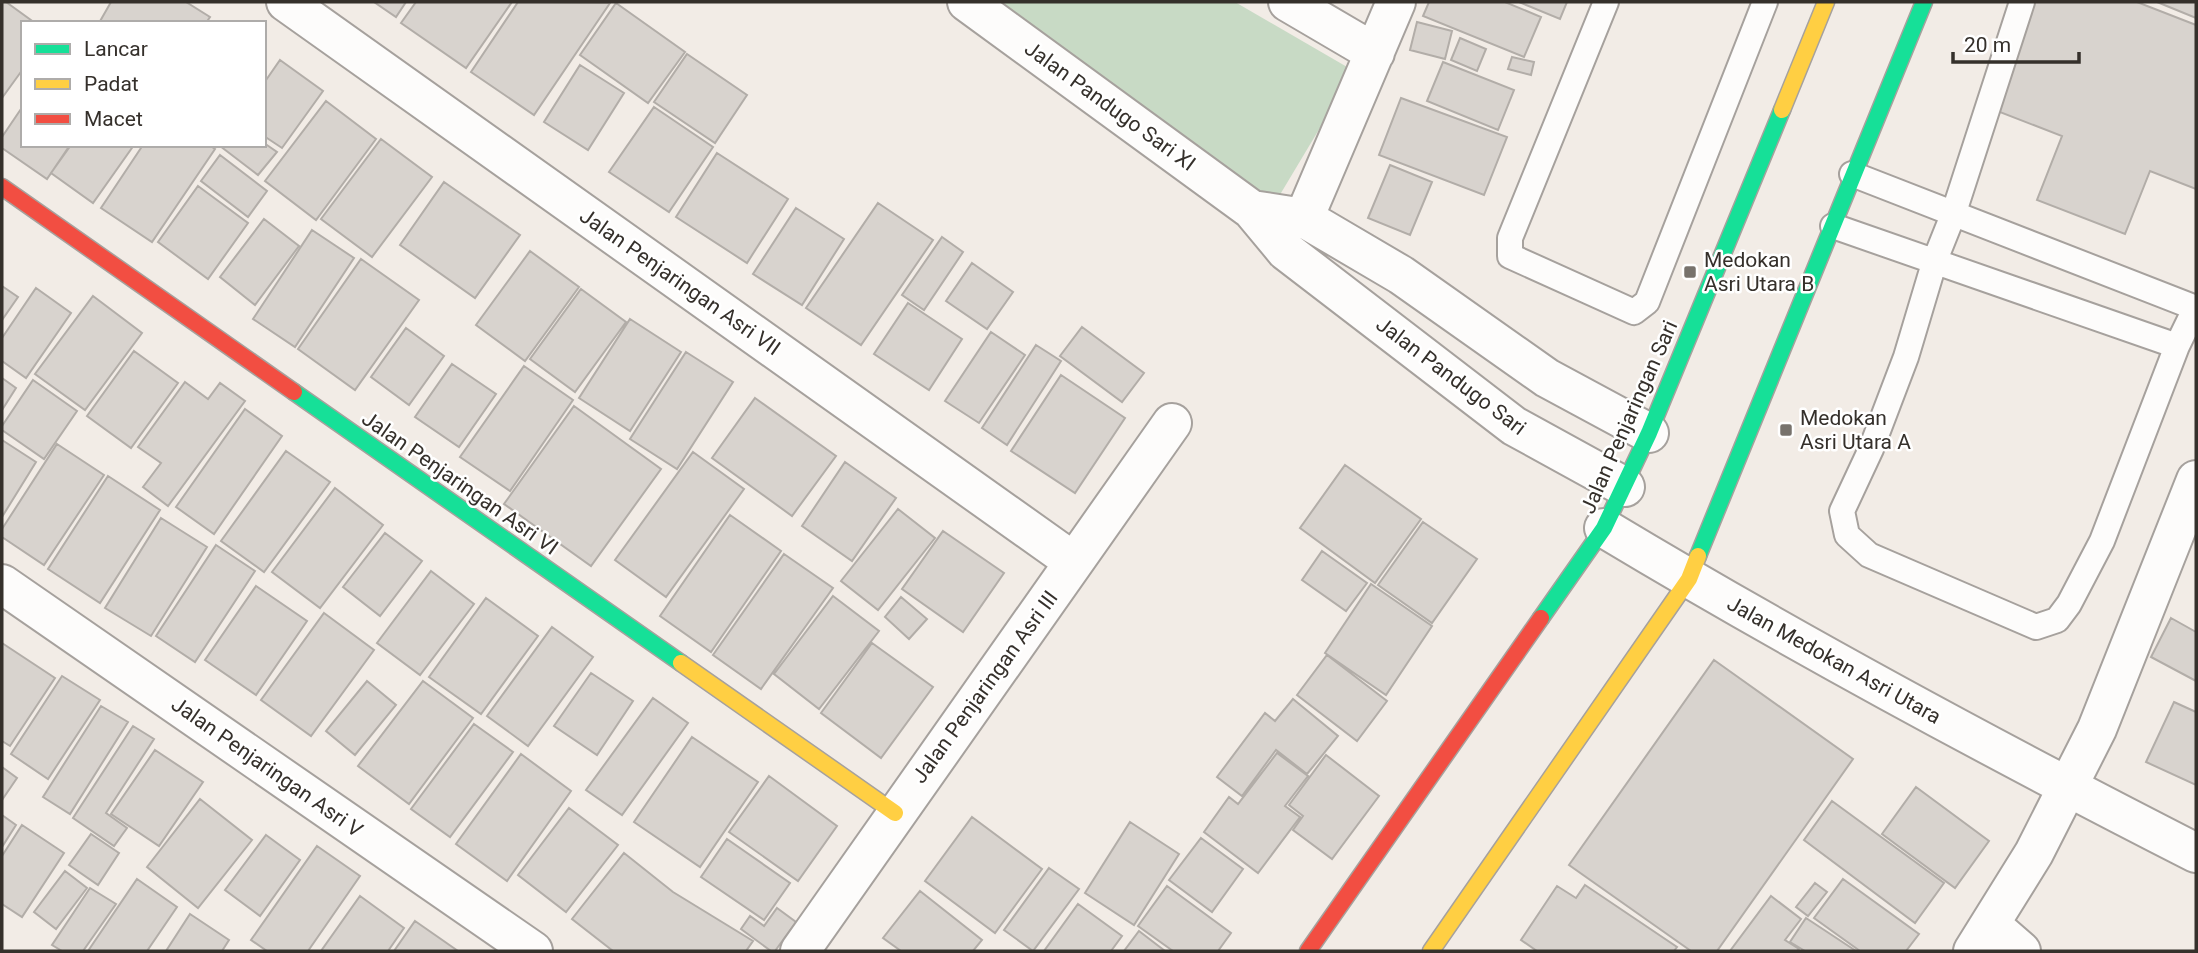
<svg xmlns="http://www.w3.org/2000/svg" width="2198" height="953" font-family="Roboto,sans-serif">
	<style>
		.green { fill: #c8dac5 }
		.building { fill: #d8d3ce; stroke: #b2ada8; stroke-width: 2 }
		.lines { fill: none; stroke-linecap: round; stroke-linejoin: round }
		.lane-casing { stroke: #a6a19d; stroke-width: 28 }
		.street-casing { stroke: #a6a19d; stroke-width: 42 }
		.fast-casing { stroke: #a6a19d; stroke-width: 19 }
		.slow-casing { stroke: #a6a19d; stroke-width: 19 }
		.jam-casing { stroke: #a6a19d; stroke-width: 19 }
		.lane { stroke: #fdfcfb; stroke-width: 24 }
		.street { stroke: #fdfcfb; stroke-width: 38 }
		.fast { stroke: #16e098; stroke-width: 16 }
		.slow { stroke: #ffcf43; stroke-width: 16 }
		.jam { stroke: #f24e42; stroke-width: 16 }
		.poi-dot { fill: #77726c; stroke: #fff; stroke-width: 2.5 }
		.labels { text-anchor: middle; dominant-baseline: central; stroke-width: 5; stroke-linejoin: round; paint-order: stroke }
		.street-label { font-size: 21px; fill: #35302b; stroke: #fff }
		.poi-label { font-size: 21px; fill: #35302b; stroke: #fff; text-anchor: start }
	</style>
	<rect width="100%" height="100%" fill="#f2ece6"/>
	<path class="green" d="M992,2H1235L1354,71L1275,203Z"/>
	<path class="building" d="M2,2H6L35,23H23V69L2,98Z
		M111,2H186L210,17L206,23H99Z
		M374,2H406L396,17Z
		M416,2H512L466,68L401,23Z
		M518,2L610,3L534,115L471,72Z
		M1429,2H1505L1541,17L1524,57L1423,16Z
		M1519,2H1567L1560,19Z
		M2033,2H2137L2196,25V189L2150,171L2125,234L2037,200L2062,136L1992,109Z
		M2157,2H2196V18Z
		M616,3L685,52L648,103L580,55Z
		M1417,22L1452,31L1445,59L1410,50Z
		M1460,38L1486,49L1477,71L1451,60Z
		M687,54L747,95L715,143L654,102Z
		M1512,57L1534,62L1531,75L1508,69Z
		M280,60L323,91L282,148L264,136V83Z
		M1443,62L1514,90L1498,130L1427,101Z
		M580,65L624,93L588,150L544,122Z
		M1401,98L1507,137L1484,195L1379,155Z
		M326,101L376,139L316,220L265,181Z
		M23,106V145H70L47,179L2,148V137Z
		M654,107L713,147L669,212L609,172Z
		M381,139L432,177L372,257L321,219Z
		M264,143L277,152L258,175L220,146L264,145Z
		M71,145H134L93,203L51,173Z
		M143,145H209L215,149L152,242L101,208Z
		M717,153L788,199L747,263L676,217Z
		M220,155L267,191L248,217L201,181Z
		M1390,165L1432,182L1410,235L1368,218Z
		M444,182L520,235L475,298L400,245Z
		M198,186L248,223L208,279L158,242Z
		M878,203L933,240L861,345L806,308Z
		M796,208L844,239L802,305L753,274Z
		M264,219L299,246L255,305L220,277Z
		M312,230L354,258L295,347L253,319Z
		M942,237L963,252L924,310L902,295Z
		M530,251L579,287L525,361L476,325Z
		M361,259L419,300L355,390L298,349Z
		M972,263L1013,292L987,329L946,301Z
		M2,286L18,297L2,320Z
		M36,288L71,313L26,378L2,361V338Z
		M581,289L626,322L575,392L530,359Z
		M93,296L142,333L85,410L35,374Z
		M908,303L962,339L929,390L874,354Z
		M630,319L681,352L630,431L579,398Z
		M1082,327L1144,373L1122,402L1060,356Z
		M406,328L444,356L409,405L371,377Z
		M991,332L1025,355L979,423L945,401Z
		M1036,345L1061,361L1007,445L982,428Z
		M134,351L178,383L131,448L87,416Z
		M686,352L733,382L677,469L630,439Z
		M452,364L496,394L459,447L415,417Z
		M524,366L573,400L510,491L460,457Z
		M1061,375L1125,418L1075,493L1011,451Z
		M2,378L16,388L2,410Z
		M33,380L77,411L44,459L2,430V426Z
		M185,382L208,399L220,383L245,401L168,506L143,487L161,463L138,447Z
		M755,398L836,456L792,516L712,458Z
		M574,406L661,469L591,566L504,504Z
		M245,409L282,436L214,534L176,507Z
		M2,440L36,462L2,517Z
		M57,444L104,475L44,565L2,537V529Z
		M286,451L330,482L264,572L221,541Z
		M693,452L744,489L666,597L615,560Z
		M845,462L896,498L852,561L802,526Z
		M1345,465L1421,519L1375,583L1300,528Z
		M108,476L160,510L100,603L48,569Z
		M335,488L383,525L320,608L272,572Z
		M898,509L935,538L878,610L841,581Z
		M730,515L781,551L711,652L660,616Z
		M161,518L207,547L151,636L105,608Z
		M1423,522L1477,559L1432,623L1378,585Z
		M943,531L1004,573L963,632L902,589Z
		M385,533L422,561L380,616L343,587Z
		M216,545L255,571L195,662L156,636Z
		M1322,551L1367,583L1346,611L1302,580Z
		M784,554L833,588L761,689L713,655Z
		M431,571L474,604L420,675L377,643Z
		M1371,584L1432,626L1386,695L1325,653Z
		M256,586L307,621L256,695L205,660Z
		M833,596L879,631L819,709L774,674Z
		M901,597L927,619L909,639L885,617Z
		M486,598L538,636L481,714L429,677Z
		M324,613L374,650L311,736L261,700Z
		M2171,618L2196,632V681L2151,657Z
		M552,627L593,657L528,746L487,716Z
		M2,643L55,678L10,746L2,741Z
		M872,643L933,687L881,758L821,713Z
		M1327,655L1387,701L1357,741L1297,695Z
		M1714,660L1853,759L1717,951H1691L1569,865Z
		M591,673L633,701L597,755L554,726Z
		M62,676L100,700L48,779L11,754Z
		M367,681L396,705L355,755L326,731Z
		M423,681L473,718L409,804L358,766Z
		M653,698L688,723L622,815L586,790Z
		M1293,699L1338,736L1307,774L1276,750L1242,796L1217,777L1265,713L1275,721Z
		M2174,702L2196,712V785L2146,762Z
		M101,706L128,722L70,814L43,797Z
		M474,724L513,752L450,837L411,809Z
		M133,726L154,739L106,813L127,828L114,846L73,818Z
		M692,737L758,782L700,867L634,822Z
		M155,750L203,782L159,846L111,814Z
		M1277,753L1308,776L1285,806L1300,817L1258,873L1204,832L1229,797L1238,804Z
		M521,754L571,791L507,881L456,844Z
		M1326,755L1379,796L1332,859L1293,830L1303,816L1289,805Z
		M2,767L17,778L2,800Z
		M769,776L837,826L798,881L729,832Z
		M1916,787L1989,841L1955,888L1882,834Z
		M200,799L252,840L198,908L147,867Z
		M1832,801L1944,883L1915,923L1804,840Z
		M569,808L618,845L566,912L518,875Z
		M2,815L16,825L2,847Z
		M972,817L1042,869L995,933L925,881Z
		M1130,822L1179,854L1134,925L1085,893Z
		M22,825L64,853L22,917L2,904V856Z
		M91,834L119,853L98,885L69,865Z
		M266,835L300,860L260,916L225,890Z
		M1201,838L1243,869L1212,912L1169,880Z
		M727,839L790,883L764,920L701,877Z
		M317,846L360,876L308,951H267L251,940Z
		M624,853L673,892L753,941L746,951H613L572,919Z
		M1049,868L1079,889L1033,951L1004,930Z
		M65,871L87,888L56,929L34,912Z
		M137,879L177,907L147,951H88Z
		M1843,879L1919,934L1906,951H1860L1814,918Z
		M1815,883L1827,892L1808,916L1796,907Z
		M1585,885L1677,947L1674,951H1537L1521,940L1557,886L1576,898Z
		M1167,886L1231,933L1218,951H1173L1138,926Z
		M90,888L116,904L83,951H62L52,945Z
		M920,891L982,940L973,951H901L883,938Z
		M360,896L404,928L388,951H321Z
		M1771,896L1801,919L1785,940L1799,949L1797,951H1730Z
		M1078,904L1122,936L1111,951H1044Z
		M777,908L796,922L775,951H771L741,929L750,916L764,926Z
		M190,914L229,940L222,951H166Z
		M1806,918L1856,951H1805L1790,942Z
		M415,921L458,951H394Z
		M1139,931L1165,951H1124Z"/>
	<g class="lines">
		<defs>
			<path id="lane" d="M1606,2L1510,238V256L1634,312L1647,302L1765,2
				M2022,2L1953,215L1935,260L1906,357L1871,449L1842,511L1847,535L1869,555L2036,627L2057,620L2069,604L2102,541L2177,346L2196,307
				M1852,174L2196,308
				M1833,226L2177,346"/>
			<path id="street" d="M286,2L1074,562
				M967,2L1252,210L1286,251L1514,426L1625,487
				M1288,2L1375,53
				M1252,210L1304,218L1401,275L1547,378L1649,433
				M1304,218L1396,2
				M1604,528C1797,644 1996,751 2196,853
				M2,584L533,951
				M1990,924L2021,951
				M800,951L1172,423
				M1973,951L2034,853L2097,729L2196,480"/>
			<path id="fast" d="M294,392L681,663
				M1698,556L1924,2
				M1541,618L1604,528L1649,433L1782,110"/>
			<path id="slow" d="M1782,110L1826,2
				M681,663L895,813
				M1431,951L1689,579L1698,556"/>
			<path id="jam" d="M2,187L294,392
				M1308,951L1541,618"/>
		</defs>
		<use href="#lane" class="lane-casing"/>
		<use href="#street" class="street-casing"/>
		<use href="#fast" class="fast-casing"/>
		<use href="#slow" class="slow-casing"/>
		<use href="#jam" class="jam-casing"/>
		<use href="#lane" class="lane"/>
		<use href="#street" class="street"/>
		<use href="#fast" class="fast"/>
		<use href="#slow" class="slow"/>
		<use href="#jam" class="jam"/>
	</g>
	<g class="poi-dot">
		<rect x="1683" y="265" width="14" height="14" rx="3.5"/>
		<rect x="1779" y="423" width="14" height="14" rx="3.5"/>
	</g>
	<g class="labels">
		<g class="street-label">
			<text transform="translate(1110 106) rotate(36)">Jalan Pandugo Sari XI</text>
			<text transform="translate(680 282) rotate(35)">Jalan Penjaringan Asri VII</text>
			<text transform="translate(1451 376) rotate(37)">Jalan Pandugo Sari</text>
			<text transform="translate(1629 417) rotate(-66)">Jalan Penjaringan Sari</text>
			<text transform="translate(460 483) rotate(35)">Jalan Penjaringan Asri VI</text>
			<text transform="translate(1834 660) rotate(29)">Jalan Medokan Asri Utara</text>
			<text transform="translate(985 687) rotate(-54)">Jalan Penjaringan Asri III</text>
			<text transform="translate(267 767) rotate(35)">Jalan Penjaringan Asri V</text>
		</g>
		<g class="poi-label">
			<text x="1704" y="260">Medokan<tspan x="1704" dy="24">Asri Utara B</tspan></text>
			<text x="1800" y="418">Medokan<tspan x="1800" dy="24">Asri Utara A</tspan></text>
		</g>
	</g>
	<rect width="2198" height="953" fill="none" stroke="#35302b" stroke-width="7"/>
	<rect x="21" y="21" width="245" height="126" fill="#ffffff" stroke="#aeacaa" stroke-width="2"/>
	<rect x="35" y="44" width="35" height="10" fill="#16e098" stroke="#aeacaa" stroke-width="2"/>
	<text x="84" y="56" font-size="21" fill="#35302b">Lancar</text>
	<rect x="35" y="79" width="35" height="10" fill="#ffcf43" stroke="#aeacaa" stroke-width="2"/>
	<text x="84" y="91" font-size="21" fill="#35302b">Padat</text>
	<rect x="35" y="114" width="35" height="10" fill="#f24e42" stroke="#aeacaa" stroke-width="2"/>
	<text x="84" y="126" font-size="21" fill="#35302b">Macet</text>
	<path d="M1953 52v10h126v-10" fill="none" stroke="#35302b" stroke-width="3.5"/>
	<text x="1964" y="52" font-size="21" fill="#35302b" stroke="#ffffff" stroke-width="5" paint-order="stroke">20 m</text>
</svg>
